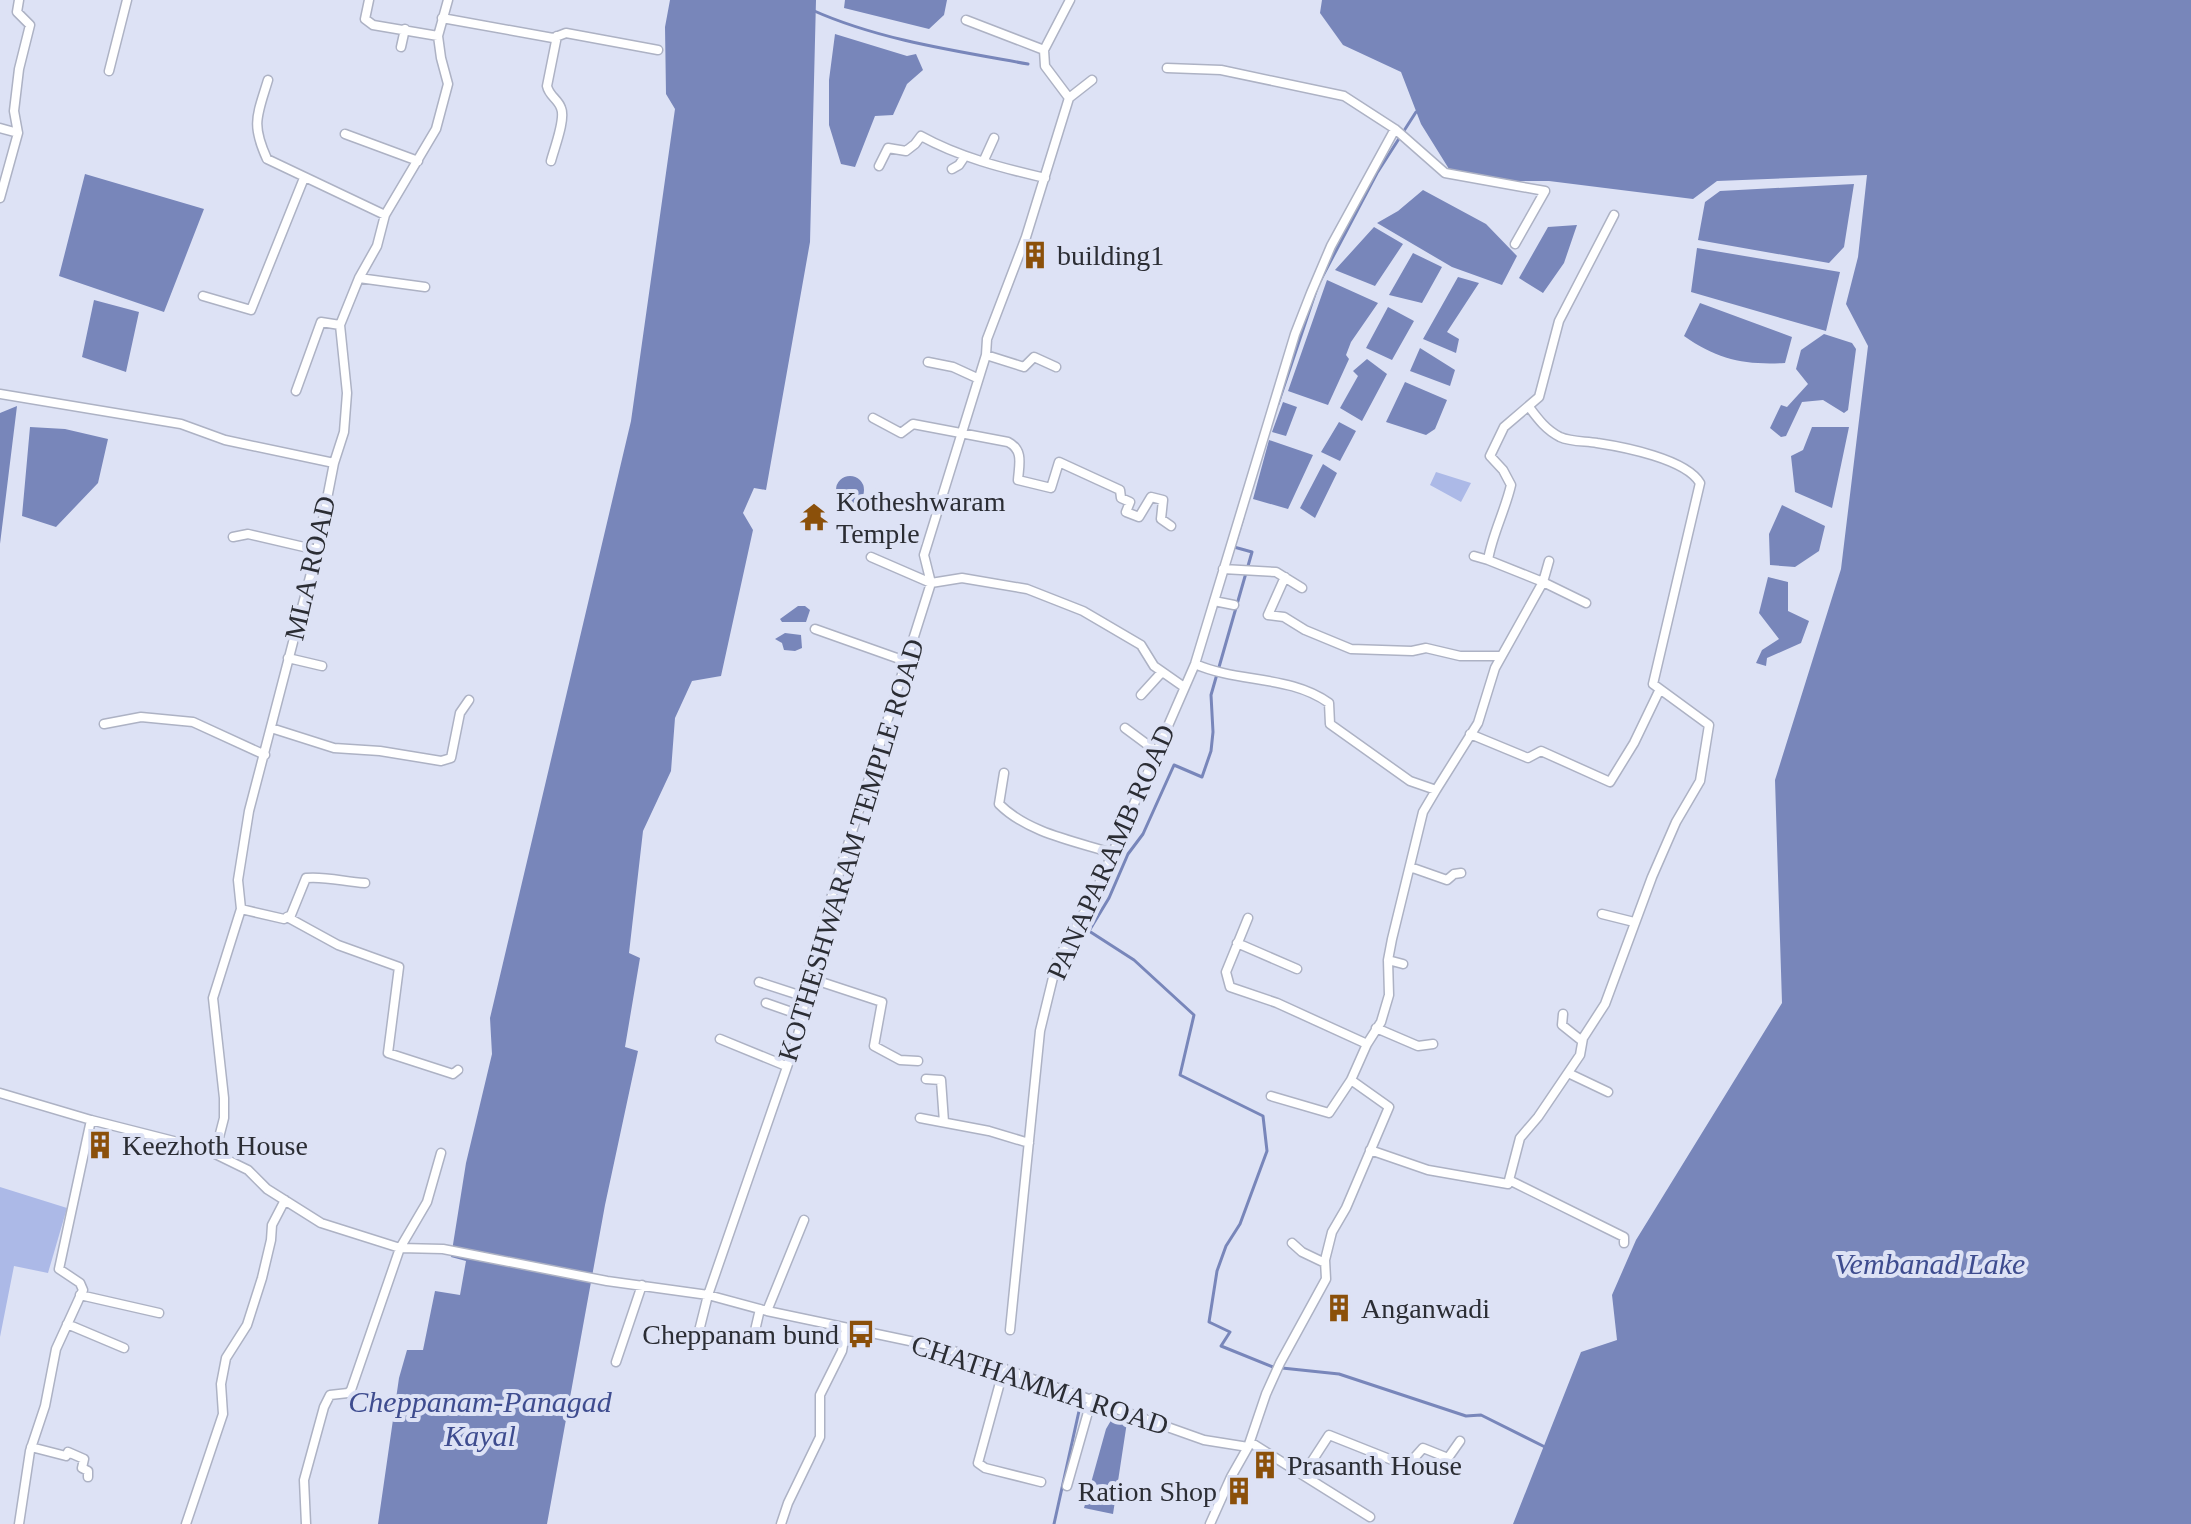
<svg xmlns="http://www.w3.org/2000/svg" width="2191" height="1524" font-family="Georgia,serif">
	<style>
		.green { fill: #acb9e7 }
		.water { fill: #7886ba }
		.lines { fill: none; stroke-linecap: round; stroke-linejoin: round }
		.stream { stroke: #7886ba; stroke-width: 3 }
		.minor-casing { stroke: #adb2c4; stroke-width: 11 }
		.minor { stroke: #fff; stroke-width: 8 }
		.labels { text-anchor: middle; dominant-baseline: central; stroke-width: 8; stroke-linejoin: round; paint-order: stroke }
		.poi-label { font-size: 28px; fill: #2b2d34; stroke: #dde2f5; text-anchor: start }
		.street-label { font-size: 28px; fill: #2b2d34; stroke: #dde2f5 }
		.water-label { font-size: 30px; font-style: italic; fill: #3e4c8f; stroke: #dde2f5 }
	</style>
	<rect width="100%" height="100%" fill="#dde2f5"/>
	<path class="green" d="M1436,472L1471,483L1461,502L1430,485Z
		M0,1187L67,1208L48,1273L14,1266L0,1337Z"/>
	<path class="water" d="M670,0H816L810,242L766,490L754,488L743,513L753,530L721,676L692,681L675,718L671,771L643,831L629,953L640,958L625,1047L638,1051L605,1205L547,1524H378L399,1378L407,1350H423L435,1291L460,1295L466,1261L451,1257L466,1163L492,1054L490,1018L631,421L675,109L666,94L665,27Z
		M845,0H947L944,15L929,29L844,8Z
		M1322,0H2191V1524H1513L1581,1352L1617,1340L1612,1295L1636,1240L1782,1003L1775,780L1841,569L1868,346L1846,304L1858,257L1867,175L1717,181L1693,199L1549,181H1501L1449,169L1421,124L1401,72L1343,45L1320,13Z
		M835,34L907,56L916,54L923,70L907,84L893,115L875,116L855,167L841,164L829,125V80Z
		M85,174L204,209L164,312L59,276Z
		M1854,184L1844,247L1829,263L1698,240L1705,202L1720,191Z
		M1423,190L1486,224L1517,256L1502,285L1452,267L1377,223L1398,211Z
		M1577,225L1564,263L1543,293L1519,278L1548,227Z
		M1374,227L1403,244L1375,286L1335,270Z
		M1697,248L1840,272L1826,331L1691,292Z
		M1413,253L1442,267L1422,303L1389,295Z
		M1458,277L1479,283L1447,332L1459,339L1456,353L1423,339Z
		M1327,280L1378,303L1351,342L1346,355L1349,359L1328,405L1288,391Z
		M94,300L139,312L126,372L82,357Z
		M1700,303L1792,337L1785,363C1744,365 1718,360 1684,336Z
		M1388,307L1414,321L1392,360L1366,348Z
		M1824,334L1852,343L1856,349L1848,410L1844,413L1823,400L1802,402L1786,436L1781,437L1770,428L1781,405L1787,407L1808,384L1796,369L1801,350Z
		M1420,348L1455,370L1450,386L1410,371Z
		M1367,359L1387,374L1362,421L1340,408L1358,376L1353,371Z
		M1405,382L1447,400L1435,429L1426,435L1386,422Z
		M1283,402L1297,407L1286,436L1272,432Z
		M17,406L0,544V413Z
		M1339,422L1356,431L1340,461L1321,452Z
		M30,427L65,429L108,439L98,483L56,527L22,516Z
		M1812,427H1849L1832,508L1795,492L1791,456L1803,450Z
		M1269,440L1313,455L1288,509L1253,499Z
		M1323,464L1337,473L1315,518L1300,508Z
		M836 490a14 14 0 1 1 28 0a14 14 0 1 1-28 0Z
		M1782,505L1825,526L1819,551L1795,567L1770,565L1769,534Z
		M1768,577L1788,582V611L1809,621L1801,643L1767,658L1766,666L1756,663L1762,650L1779,639L1759,613Z
		M798,606H805L810,610L806,622H782L780,619Z
		M785,633L801,635L802,648L795,651L784,650L782,643L775,639Z
		M1113,1417L1127,1422L1113,1514L1084,1508L1106,1429Z"/>
	<g class="lines">
		<path class="stream" d="M812,10C879,40 956,51 1028,64
			M1278,404L1318,285L1377,173L1416,112
			M1243,518L1234,547L1252,552L1211,695L1213,732L1211,751L1202,777L1174,765L1143,834L1128,854L1109,898L1089,931L1134,960L1194,1015L1180,1075L1263,1116L1267,1151L1240,1224L1226,1246L1217,1271L1209,1322L1230,1332L1221,1346L1273,1367
			M1282,1368L1339,1374L1466,1416L1481,1415L1547,1448
			M1054,1524L1079,1411"/>
		<defs>
			<path id="minor" d="M369,0L365,19L373,25L438,36
				M442,18L553,38L566,33L658,50
				M966,20L1044,50
				M401,47L405,29
				M1167,68L1221,70L1344,96L1395,129
				M109,71L127,0
				M268,80C257,116 251,124 267,159L385,215
				M1069,98L1092,80
				M0,128L18,133
				M345,134L418,161
				M984,160L994,138
				M551,161C554,149 566,119 561,108C558,99 549,96 547,86L557,36
				M879,166L888,148L906,151L915,144L921,136C959,157 1002,168 1045,178
				M952,169L959,165L965,156
				M0,198L18,133L14,111L19,69L30,25L17,12L19,0
				M359,278L425,287
				M203,296L251,310L304,178
				M986,355L1024,367L1034,357L1056,367
				M928,362L953,367L977,378
				M296,391L321,322L340,325
				M0,394L181,424L225,440L334,463
				M873,418L901,433L913,424L1008,442C1024,450 1019,465 1018,480L1051,488L1059,462L1120,490L1121,498L1130,502L1126,512L1139,517L1151,497L1163,500L1161,519L1171,526
				M233,537L248,534L317,550
				M1474,556L1488,560
				M871,557L931,583L962,578L1027,589L1083,611L1141,645L1154,666L1184,687
				M1549,561L1543,582L1586,603
				M1223,569L1276,572L1302,588
				M1285,577L1268,615L1284,617L1305,630L1351,649L1412,651L1426,648L1460,656H1501
				M1214,601L1234,605
				M815,629L908,662
				M288,658L322,666
				M1195,664C1238,683 1290,675 1329,703L1330,724L1410,781L1436,790L1478,723L1495,668L1543,582L1488,560C1492,535 1505,511 1511,485L1503,470L1490,456L1504,427L1539,397L1559,321L1614,215
				M1141,695L1161,673
				M104,724L141,717L193,722L265,755
				M271,728L334,748L380,751L441,761L451,758L460,713L469,700
				M1125,728L1156,751
				M1470,734L1528,758L1541,751L1610,782L1634,743L1660,689
				M1004,773L999,804C1028,833 1074,841 1112,853
				M1410,867L1447,880L1454,874L1461,873
				M241,909L284,919L291,915L306,878C326,876 345,882 365,883
				M1602,914L1634,922
				M287,917L338,945L399,967L388,1053L453,1074L458,1070
				M1248,918L1226,972L1230,987L1277,1003L1367,1044
				M1237,943L1297,969
				M1388,960L1403,964
				M806,977L882,1002L874,1046L900,1060L918,1061
				M759,982L805,997
				M766,1003L803,1016
				M1563,1014L1562,1025L1582,1041
				M1376,1028L1418,1046L1433,1044
				M720,1039L786,1066
				M1568,1073L1608,1092
				M926,1079L941,1080L944,1122
				M0,1093L91,1120L205,1149L248,1170L267,1189L321,1223L400,1248L443,1249L607,1281L708,1295L767,1311L948,1349L1204,1440L1248,1447L1231,1477L1210,1524
				M1271,1096L1329,1113L1351,1080L1367,1044L1381,1022L1389,995L1388,960L1392,939L1423,812L1436,790
				M920,1118L989,1131L1029,1143
				M1370,1150L1428,1170L1508,1184L1520,1138L1538,1117L1580,1055L1583,1038L1605,1004L1652,877L1676,822L1700,781L1709,725L1653,684L1700,483C1686,459 1624,447 1597,443C1586,441 1571,442 1560,437C1546,430 1538,419 1529,407
				M215,1153L224,1118V1098L213,998L241,909L238,880L249,811L317,550L334,463L344,432L347,393L340,325L359,278L377,246L385,215L436,129L448,84L441,58L438,36L448,0
				M1509,1180L1624,1237V1243
				M1292,1243L1302,1252L1325,1263
				M80,1295L159,1313
				M767,1311L804,1220
				M67,1324L124,1348
				M1010,1330L1040,1031L1057,961L1096,891L1195,664L1295,334L1311,293L1331,246L1395,129L1445,173L1545,191L1515,244
				M754,1335L760,1309
				M696,1343L708,1295L797,1038L803,1016L806,977L931,583L924,555L986,355L987,339L1026,237L1069,98L1045,66L1044,50L1070,0
				M616,1362L642,1285
				M1004,1368L978,1463L985,1468L1041,1482
				M1250,1442L1370,1517
				M31,1447L66,1456L68,1452L84,1459L82,1468L88,1471V1477
				M1248,1447L1266,1394L1280,1363L1326,1279L1325,1260L1332,1232L1346,1208L1389,1107L1351,1080
				M1303,1475L1329,1435L1407,1466L1423,1448L1448,1458L1460,1441
				M1067,1486L1092,1398
				M19,1524L30,1451L45,1406L56,1349L83,1290L80,1283L59,1269L91,1120
				M186,1524L223,1414L221,1384L226,1358L247,1325L262,1278L271,1240L272,1225L285,1200
				M306,1524L304,1480L324,1407L330,1395L348,1393L351,1390L400,1248L427,1202L441,1153
				M781,1524L788,1503L820,1437V1395L842,1351L846,1328"/>
		</defs>
		<use href="#minor" class="minor-casing"/>
		<use href="#minor" class="minor"/>
	</g>
	<defs>
		<symbol id="building-bare" viewBox="-9 -9 18 18"><path d="M-4-6H4V6H1V3H-1V6H-4ZM-2.5-4.3h1.7v1.8h-1.7ZM.8-4.3h1.7v1.8H.8ZM-2.5-1h1.7V.8h-1.7ZM.8-1h1.7V.8H.8Z" fill="#8b500a" stroke="#dde2f5" stroke-width="2.5" paint-order="stroke"/></symbol>
		<symbol id="temple-bare" viewBox="-9 -9 18 18"><path d="M0-6L5-2H3V0L6.5 2.5H4V6H1.5V3h-3V6H-4V2.5H-6.5L-3 0V-2H-5Z" fill="#8b500a" stroke="#dde2f5" stroke-width="2.5" paint-order="stroke"/></symbol>
		<symbol id="bus-bare" viewBox="-9 -9 18 18"><path d="M-5-6H5V4H4V6H2V4H-2V6H-4V4H-5ZM-3.5-4V0h7V-4ZM-3.5 1.2v1.5H-2V1.2ZM2 1.2v1.5H3.5V1.2Z" fill="#8b500a" stroke="#dde2f5" stroke-width="2.5" paint-order="stroke"/></symbol>
	</defs>
	<g fill-rule="evenodd">
		<use href="#building-bare" x="1015" y="235" width="40" height="40"/>
		<use href="#temple-bare" x="794" y="497" width="40" height="40"/>
		<use href="#building-bare" x="80" y="1125" width="40" height="40"/>
		<use href="#building-bare" x="1319" y="1288" width="40" height="40"/>
		<use href="#bus-bare" x="841" y="1314" width="40" height="40"/>
		<use href="#building-bare" x="1245" y="1445" width="40" height="40"/>
		<use href="#building-bare" x="1219" y="1471" width="40" height="40"/>
	</g>
	<g class="labels">
		<g class="poi-label">
			<text x="1057" y="255">building1</text>
			<text x="836" y="501">Kotheshwaram<tspan x="836" dy="32">Temple</tspan></text>
			<text x="122" y="1145">Keezhoth House</text>
			<text x="1361" y="1308">Anganwadi</text>
			<text x="839" y="1334" text-anchor="end">Cheppanam bund</text>
			<text x="1287" y="1465">Prasanth House</text>
			<text x="1217" y="1491" text-anchor="end">Ration Shop</text>
		</g>
		<g class="street-label">
			<text transform="translate(310 568) rotate(-77)">MLA ROAD</text>
			<text transform="translate(851 850) rotate(-73)">KOTHESHWARAM TEMPLE ROAD</text>
			<text transform="translate(1111 852) rotate(-66)">PANAPARAMB ROAD</text>
			<text transform="translate(1040 1385) rotate(18)">CHATHAMMA ROAD</text>
		</g>
		<g class="water-label">
			<text x="1930" y="1263">Vembanad Lake</text>
			<text x="480" y="1401">Cheppanam-Panagad<tspan x="480" dy="34">Kayal</tspan></text>
		</g>
	</g>
</svg>
